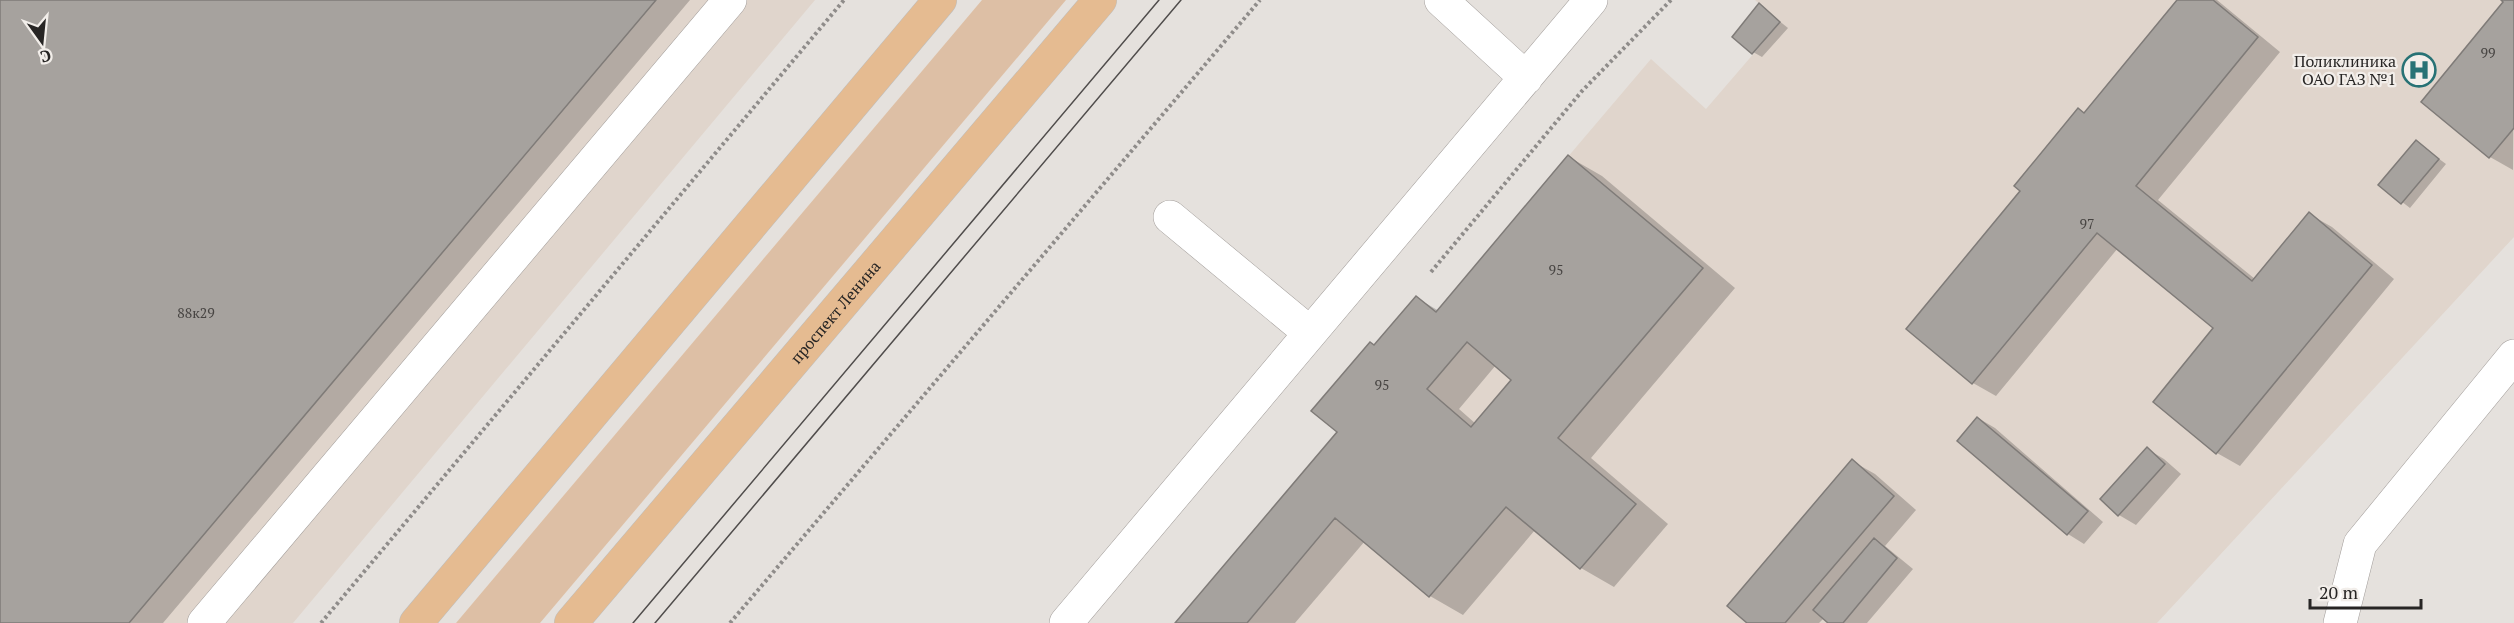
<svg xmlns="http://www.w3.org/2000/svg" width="2514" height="623" font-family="'PT Serif',serif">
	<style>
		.built { fill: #e0d5cc }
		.green { fill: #ddbfa5 }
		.shadow { fill: #0003; fill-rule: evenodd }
		.building { fill: #a6a29e; stroke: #7f7b78; stroke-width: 1.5; fill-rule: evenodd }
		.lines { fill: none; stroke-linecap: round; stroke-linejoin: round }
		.minor-casing { stroke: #a29d9a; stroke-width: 34 }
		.major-casing { stroke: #bebebd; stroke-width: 34 }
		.path { stroke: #8f8c8a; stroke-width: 4; stroke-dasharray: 3 3; stroke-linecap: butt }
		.minor { stroke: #fff; stroke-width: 33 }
		.major { stroke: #e5bb91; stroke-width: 33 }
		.tram { stroke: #504d4c; stroke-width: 1.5 }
		.labels { text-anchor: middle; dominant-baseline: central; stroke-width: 4.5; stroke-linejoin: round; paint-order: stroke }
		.number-label { font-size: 14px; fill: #474442 }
		.poi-label { font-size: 16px; fill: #272524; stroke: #f2eeea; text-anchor: end }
		.street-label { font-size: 16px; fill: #272524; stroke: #f2eeea }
	</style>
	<rect width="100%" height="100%" fill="#e5e1dd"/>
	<path class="built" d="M0,0H815L293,623H0Z
		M1755,0H2514V237L2157,623H1175L1337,432L1311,411L1370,342L1375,345L1416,296L1436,312L1651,59L1706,109L1780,23Z"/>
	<path class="green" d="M982,0H1066L540,623H456Z"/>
	<path class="shadow" d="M0,0H690L163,623H0Z
		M2179,0H2217L2280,52L2158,200L2255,279L2309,214L2332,227L2394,279L2240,466L2217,453L2155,402L2215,328L2118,248L1996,396L1973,383L1908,329L2022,190L2079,110L2086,114Z
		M2503,0H2514L2513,170L2490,157L2423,102L2505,2Z
		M1759,5L1788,28L1762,57L1753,52Z
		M2416,142L2446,164L2410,208L2380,185Z
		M1569,157L1602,176L1735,288L1591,458L1668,524L1614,587L1581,568L1535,530L1463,615L1430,596L1365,541L1295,623H1177L1339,432L1375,346L1417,298L1439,311ZM1496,365L1513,379L1476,424L1459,409Z
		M1978,418L1995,428L2103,522L2084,544L2068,534Z
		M2147,449L2164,459L2181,474L2136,525L2119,515L2102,499Z
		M1852,461L1875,474L1916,510L1885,546L1913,569L1867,623H1830L1824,618L1819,623H1749Z"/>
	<path class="building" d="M0,0H656L129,623H0Z
		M2177,0H2213L2258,37L2136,186L2252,281L2309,212L2372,265L2216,454L2153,402L2213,328L2097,233L1972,384L1906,329L2020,191L2014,186L2078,108L2084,113Z
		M2501,0H2514V128L2489,158L2421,102L2503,2Z
		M1759,3L1780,22L1752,54L1732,37Z
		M2416,140L2439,159L2401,204L2378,185Z
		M1568,155L1703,268L1558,438L1636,504L1580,569L1506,507L1429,597L1335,518L1247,623H1175L1337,432L1311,411L1370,342L1374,345L1416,296L1436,312ZM1467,342L1511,380L1471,427L1427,389Z
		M1977,417L2088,511L2067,535L1957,441Z
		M2147,447L2165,464L2118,516L2100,499Z
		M1852,459L1894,496L1785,623H1747L1727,606Z
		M1874,538L1897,558L1843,623H1828L1813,610Z"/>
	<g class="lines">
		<defs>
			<path id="minor" d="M1441,0L1526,78
				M1170,217L1310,333
				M204,623L730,0
				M1066,623L1591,0
				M2340,623L2360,544L2514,356"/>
			<g id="major">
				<path d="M416,623L940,0"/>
				<path id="s1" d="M571,623L1100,0"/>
			</g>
		</defs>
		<use href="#minor" class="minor-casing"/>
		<use href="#major" class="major-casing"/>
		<path class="path" d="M1431,272L1582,91L1671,0
			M321,623L844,0
			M730,623L1260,0"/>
		<use href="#minor" class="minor"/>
		<use href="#major" class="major"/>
		<path class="tram" d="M633,623L1159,0
			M655,623L1181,0"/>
	</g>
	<defs>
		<symbol id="hospital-ring" viewBox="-11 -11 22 22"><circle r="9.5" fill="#f2eeea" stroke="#277275" stroke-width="1.5"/><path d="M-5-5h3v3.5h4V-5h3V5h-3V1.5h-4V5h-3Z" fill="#277275"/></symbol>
	</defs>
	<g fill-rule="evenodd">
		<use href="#hospital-ring" x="2400" y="51" width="38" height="38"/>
	</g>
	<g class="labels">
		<g class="number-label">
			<text x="2488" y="52">99</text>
			<text x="2087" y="223">97</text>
			<text x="1556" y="269">95</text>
			<text x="196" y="312">88к29</text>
			<text x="1382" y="384">95</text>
		</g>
		<g class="poi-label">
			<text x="2396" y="61">Поликлиника<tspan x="2396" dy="18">ОАО ГАЗ №1</tspan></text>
		</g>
		<g class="street-label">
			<text stroke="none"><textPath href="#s1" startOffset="408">проспект Ленина</textPath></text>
		</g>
	</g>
	<g transform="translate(42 42) rotate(165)" stroke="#f2eeea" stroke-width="4.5" paint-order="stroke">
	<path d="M0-4.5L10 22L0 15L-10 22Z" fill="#272524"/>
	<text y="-9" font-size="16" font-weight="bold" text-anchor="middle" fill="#272524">С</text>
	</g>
	<path d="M2310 599v9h111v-9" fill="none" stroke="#272524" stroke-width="3"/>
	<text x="2319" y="599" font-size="18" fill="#272524" stroke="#f2eeea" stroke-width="4.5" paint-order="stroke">20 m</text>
</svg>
